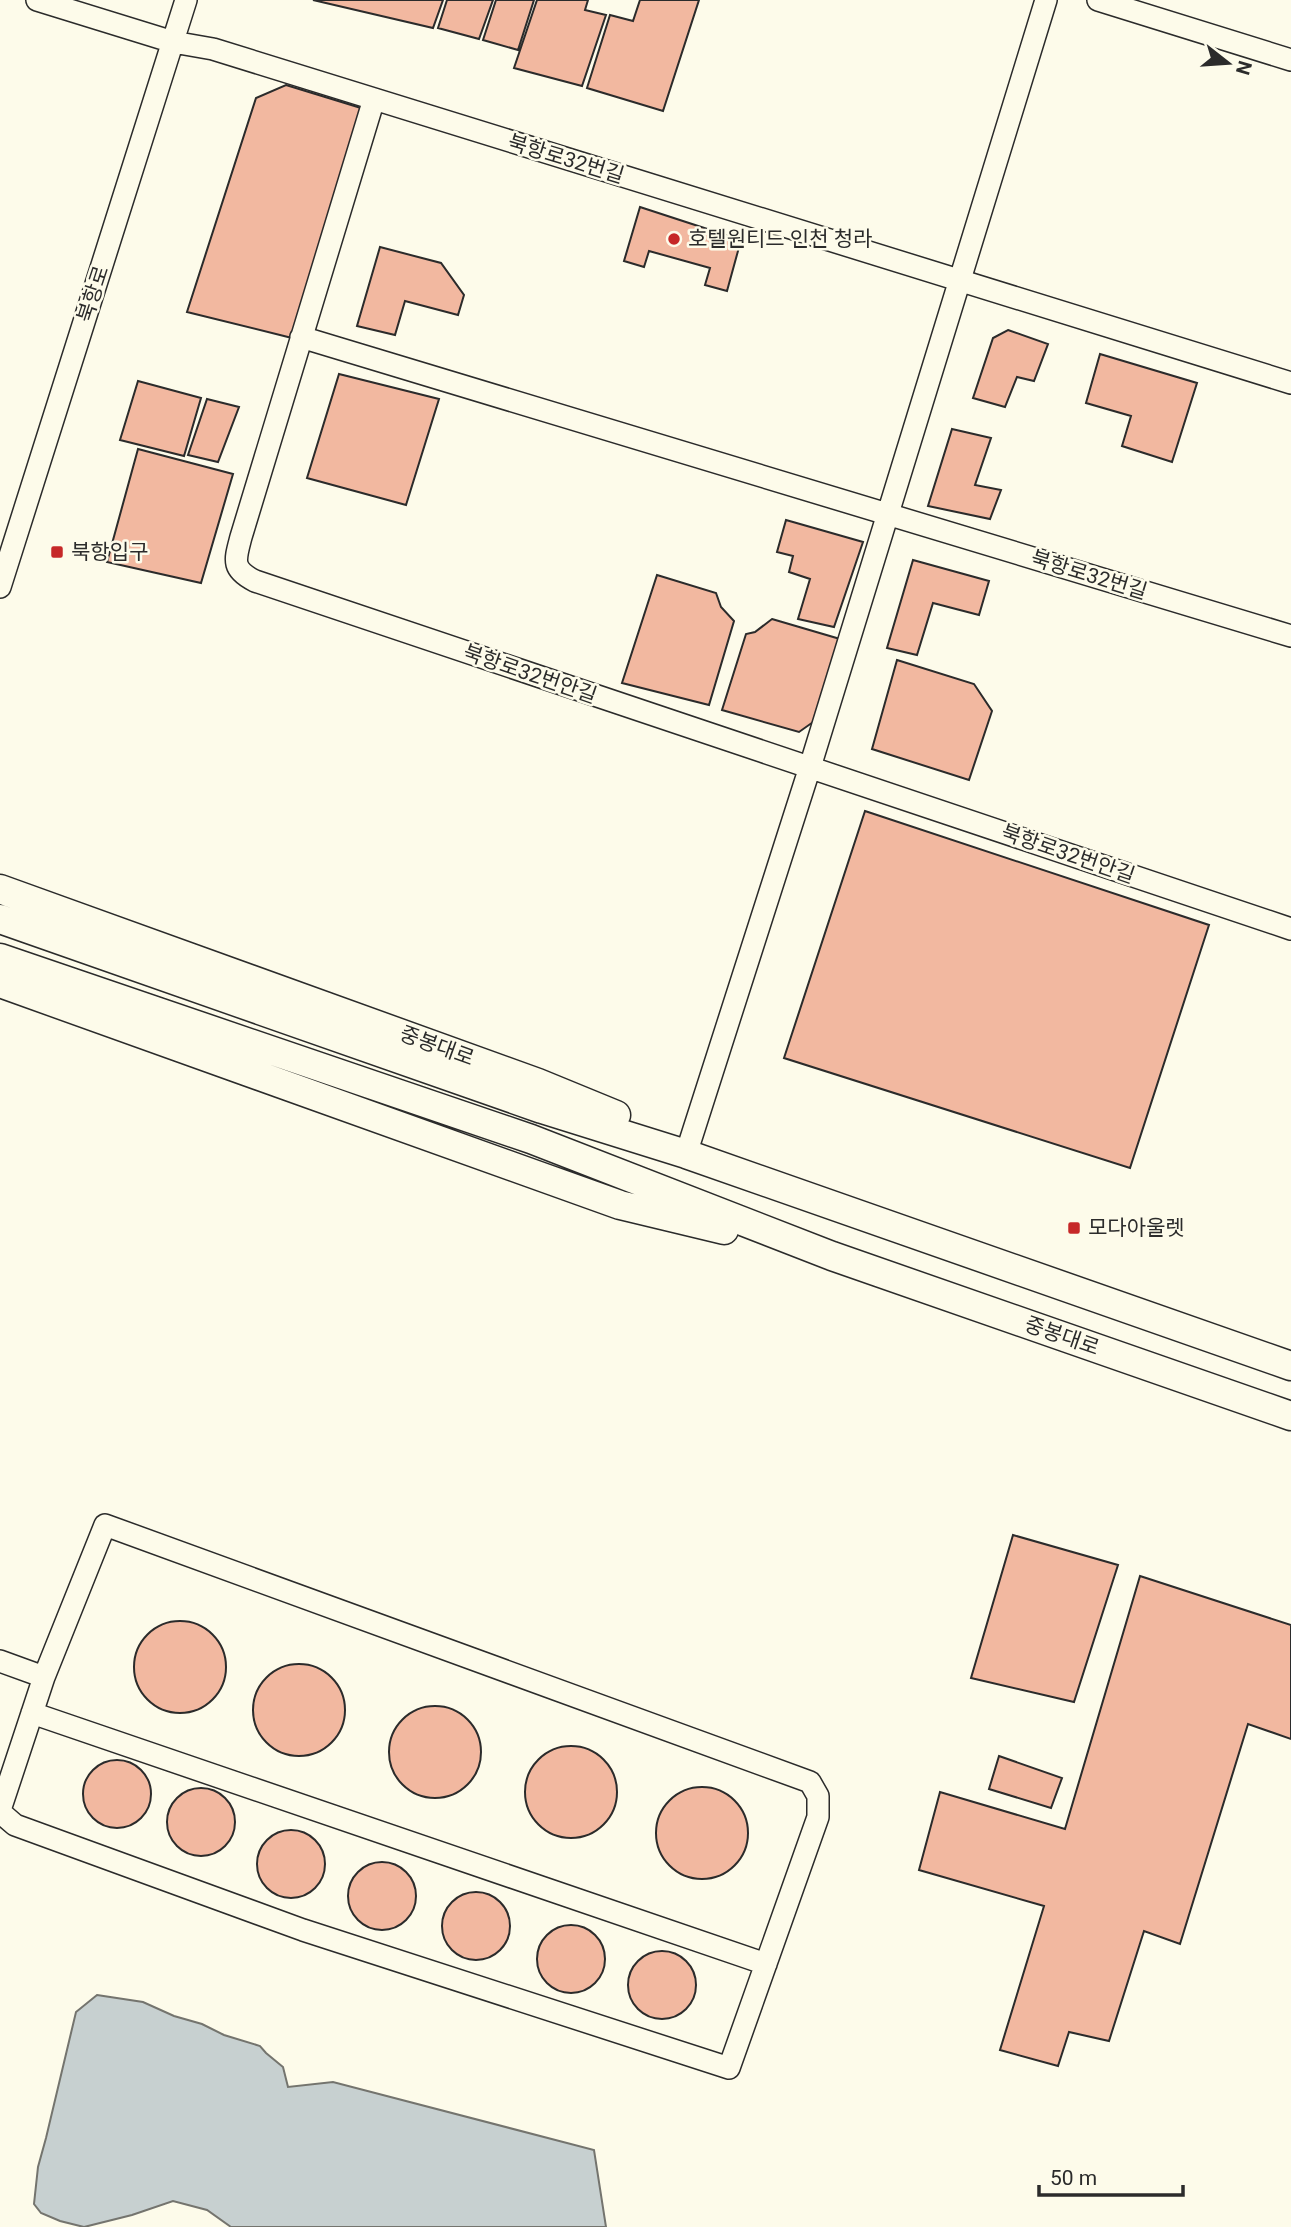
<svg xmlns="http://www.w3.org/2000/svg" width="1291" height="2227" font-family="Roboto,'Noto Sans KR',sans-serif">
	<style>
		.water { fill: #c7d0d0; stroke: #74746e; stroke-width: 2 }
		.building { fill: #f2b8a0; stroke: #2b2b2b; stroke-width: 2 }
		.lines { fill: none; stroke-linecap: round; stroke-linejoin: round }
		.minor-casing { stroke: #2b2b2b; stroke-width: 24 }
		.major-casing { stroke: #2b2b2b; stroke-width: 31 }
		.minor { stroke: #fdfbea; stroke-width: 21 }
		.major { stroke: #fdfbea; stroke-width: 28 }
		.poi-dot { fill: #c62828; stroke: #fdfbea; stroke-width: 2.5 }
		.labels { text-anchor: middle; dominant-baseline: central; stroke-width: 5; stroke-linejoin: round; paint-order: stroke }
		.street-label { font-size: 21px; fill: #2b2b2b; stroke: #fdfbea }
		.poi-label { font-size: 21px; fill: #2b2b2b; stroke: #fdfbea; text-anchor: start }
	</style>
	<rect width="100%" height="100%" fill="#fdfbea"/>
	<path class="water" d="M97,1995L143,2002L174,2016L202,2024L224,2035L260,2046L266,2053L283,2067L288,2087L333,2082L594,2150L606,2227H231L207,2210L173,2201L132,2215L84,2227L60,2221L41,2213L34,2204L38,2167L46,2138L76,2012Z"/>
	<path class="building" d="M313,0H443L433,28Z
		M447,0H493L479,39L438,28Z
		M496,0H534L518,50L483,40Z
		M537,0H588L585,10L606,15L582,86L514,68Z
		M640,0H699L663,111L587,88L610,15L633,21Z
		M286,85L361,108L292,338L187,312L256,98Z
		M640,207L741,240L727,291L705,285L710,268L649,251L644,267L624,261Z
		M380,247L441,263L464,295L458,315L405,301L395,335L357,326Z
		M1008,330L1048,344L1034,381L1017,377L1005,407L973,398L993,338Z
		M1100,354L1197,383L1172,462L1122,446L1131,416L1086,403Z
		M339,374L439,399L406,505L307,478Z
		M138,381L201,398L184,456L120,440Z
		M207,399L239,407L218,462L188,455Z
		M952,429L991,438L975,485L1001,490L990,519L928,506Z
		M138,449L233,474L201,583L107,562Z
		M786,520L863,542L834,627L798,619L810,579L789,572L793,556L777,552Z
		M913,560L989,581L979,615L933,603L917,655L887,648Z
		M657,575L716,593L721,607L734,621L709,705L622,683Z
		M772,619L840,639L816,720L799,732L722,710L746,634L755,632Z
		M897,660L974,684L992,711L969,780L872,749Z
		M865,811L1209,925L1130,1168L784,1058Z
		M1013,1535L1118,1565L1074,1702L971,1678Z
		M1140,1576L1291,1625V1739L1248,1724L1180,1944L1144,1931L1109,2041L1069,2032L1058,2066L1000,2050L1044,1906L919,1870L940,1792L1065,1829Z
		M134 1667a46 46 0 1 1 92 0a46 46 0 1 1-92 0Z
		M253 1710a46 46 0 1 1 92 0a46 46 0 1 1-92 0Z
		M389 1752a46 46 0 1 1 92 0a46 46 0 1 1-92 0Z
		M525 1792a46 46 0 1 1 92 0a46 46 0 1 1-92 0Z
		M999,1756L1062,1778L1051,1808L989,1789Z
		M83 1794a34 34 0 1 1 68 0a34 34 0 1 1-68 0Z
		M656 1833a46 46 0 1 1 92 0a46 46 0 1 1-92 0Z
		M167 1822a34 34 0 1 1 68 0a34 34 0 1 1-68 0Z
		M257 1864a34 34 0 1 1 68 0a34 34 0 1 1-68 0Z
		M348 1896a34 34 0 1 1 68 0a34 34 0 1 1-68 0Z
		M442 1926a34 34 0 1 1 68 0a34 34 0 1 1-68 0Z
		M537 1959a34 34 0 1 1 68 0a34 34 0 1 1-68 0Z
		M628 1985a34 34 0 1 1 68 0a34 34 0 1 1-68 0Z"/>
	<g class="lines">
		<defs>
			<path id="minor" d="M37,0L173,42L213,49L1291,383
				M1098,0L1291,60
				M374,99L241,537C235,560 231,569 255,581L1291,929
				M301,337L1291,636
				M0,587L186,0
				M686,1154L810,767L1046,0
				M0,1661L44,1677
				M32,1713L766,1964
				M0,1810L44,1677L105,1525L810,1782L818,1796V1817L729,2068L303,1930L15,1825L0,1812"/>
			<path id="major" d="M0,889L538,1083L616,1115
				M0,919L542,1109L686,1154L1291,1366
				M0,958L531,1139L832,1256L1291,1416
				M0,983L620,1205L724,1230"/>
		</defs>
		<use href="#minor" class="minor-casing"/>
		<use href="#major" class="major-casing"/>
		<use href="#minor" class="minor"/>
		<use href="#major" class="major"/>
	</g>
	<g class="poi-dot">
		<circle cx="674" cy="239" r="7"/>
		<rect x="50" y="545" width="14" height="14" rx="3.5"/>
		<rect x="1067" y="1221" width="14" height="14" rx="3.5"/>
	</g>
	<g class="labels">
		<g class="street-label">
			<text transform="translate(566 159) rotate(17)">북항로32번길</text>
			<text transform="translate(93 294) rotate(-72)">북항로</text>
			<text transform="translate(1089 575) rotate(17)">북항로32번길</text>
			<text transform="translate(530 674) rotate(19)">북항로32번안길</text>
			<text transform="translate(1068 854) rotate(19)">북항로32번안길</text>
			<text transform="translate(437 1046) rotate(20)">중봉대로</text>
			<text transform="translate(1062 1336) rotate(19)">중봉대로</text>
		</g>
		<g class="poi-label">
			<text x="688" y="239">호텔원티드 인천 청라</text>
			<text x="71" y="552">북항입구</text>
			<text x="1088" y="1228">모다아울렛</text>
		</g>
	</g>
	<g transform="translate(1228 63) rotate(107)" stroke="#fdfbea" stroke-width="5" paint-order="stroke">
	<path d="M0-5L12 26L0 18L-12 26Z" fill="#2b2b2b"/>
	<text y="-10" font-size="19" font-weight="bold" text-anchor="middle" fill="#2b2b2b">N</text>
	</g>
	<path d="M1039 2185v10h144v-10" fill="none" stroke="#2b2b2b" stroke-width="3.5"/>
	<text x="1050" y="2185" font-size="21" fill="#2b2b2b" stroke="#fdfbea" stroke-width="5" paint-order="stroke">50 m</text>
</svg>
